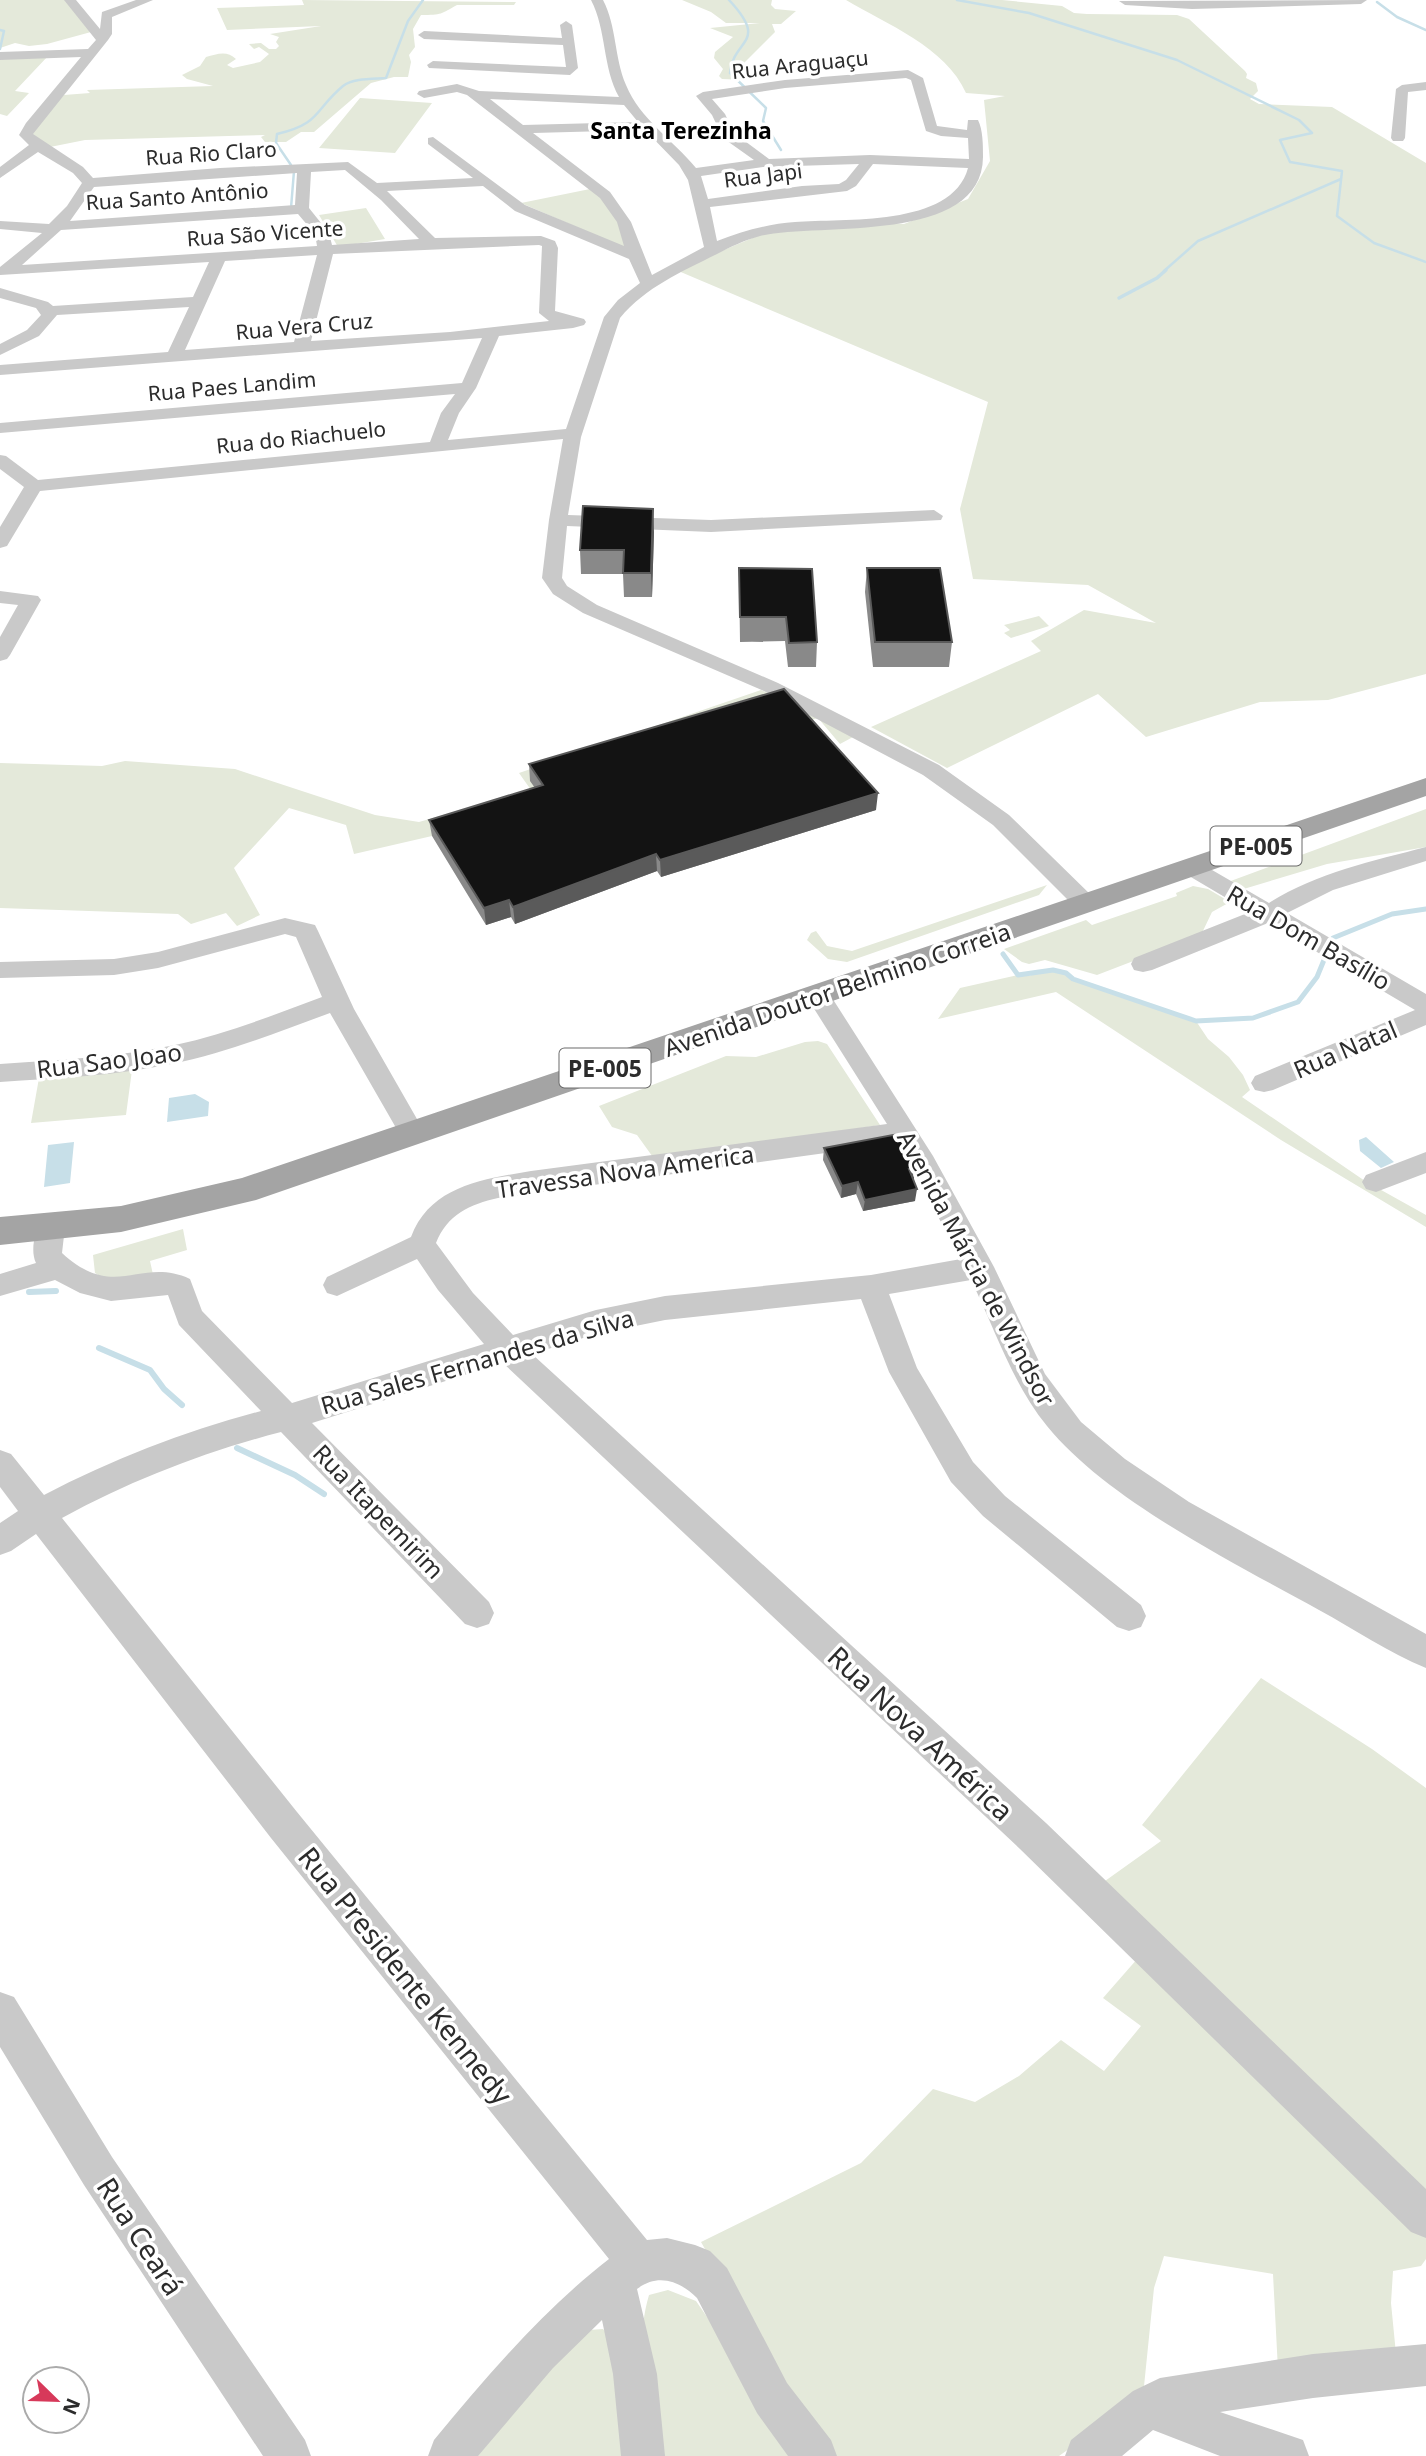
<svg xmlns="http://www.w3.org/2000/svg" width="1426" height="2456" font-family="'Noto Sans',sans-serif">
	<style>
		.green { fill: #e4e9da }
		.water { fill: #c7dfe8 }
		.lines { fill: none; stroke-linecap: round; stroke-linejoin: round }
		.stream-far3 { stroke: #c7dfe8; stroke-width: 2.5 }
		.stream-far2 { stroke: #c7dfe8; stroke-width: 3.5 }
		.stream-far1 { stroke: #c7dfe8; stroke-width: 5 }
		.stream { stroke: #c7dfe8; stroke-width: 6 }
		.minor { fill: #c9c9c9; fill-rule: evenodd }
		.major { fill: #a4a4a4; fill-rule: evenodd }
		.wall { fill: #898989 }
		.shaded-wall { fill: #5a5a5a }
		.building { fill: #131313; stroke: #5a5a5a; stroke-width: 2 }
		.labels { text-anchor: middle; dominant-baseline: central; stroke-width: 7; stroke-linejoin: round; paint-order: stroke }
		.far-street-label { font-size: 21px; fill: #2c2c2c; stroke: #fff }
		.far-quarter-label { font-size: 23px; font-weight: bold; fill: #000; stroke: #fff }
		.shield { fill: #fff; stroke: #6b6b6b; stroke-width: 2 }
		.shield-label { font-size: 23px; font-weight: bold; fill: #2c2c2c }
		.street-label { font-size: 24px; fill: #2c2c2c; stroke: #fff }
		.near-street-label { font-size: 28px; fill: #2c2c2c; stroke: #fff }
	</style>
	<rect width="100%" height="100%" fill="#fff"/>
	<path class="green" d="M0,0H66L91,32L47,44L29,46L15,43L0,48Z
		M302,0L516,2L514,5H457C441,14 442,15 421,15L413,29L415,47L409,55L411,62L408,77H394L371,83L314,132H301L286,142H265L261,137L265,135L85,140L45,148L31,138L32,128L64,95L90,93L87,90L213,86L187,79L182,75L200,66L206,57C217,54 227,50 236,59L227,65L233,68L260,62L269,54L259,47L254,49L249,44L261,43L269,49H276L279,46L276,42L279,37L270,34L321,26L227,30L217,8L304,5Z
		M682,0H772L771,5L775,9L796,11L781,24H772L775,32L741,66L739,71L746,80L722,79L719,76L723,69L714,58L715,52L733,37L710,28L760,23H726L711,12Z
		M846,0H1002L1062,6L1074,13L1087,14L1177,15L1189,19L1245,71L1247,74L1246,78L1256,83L1258,91L1250,99L1259,104L1332,107L1426,163V674L1328,700L1260,702L1146,737L1098,694L947,768L871,727L1041,651L1031,641L1084,610L1156,623L1088,585L973,579L960,509L988,402L676,270L762,234L863,221L904,224L968,199L990,161L984,100L1005,96L966,93C946,47 886,24 846,0Z
		M49,55L15,91L29,93L7,116L0,114V58Z
		M360,98L432,103L395,153L319,148Z
		M590,189C613,204 622,221 625,248L521,203Z
		M366,208L385,239L338,247L319,215Z
		M1039,616L1049,626L1011,638L1004,633L1010,630L1004,625Z
		M761,690L785,699L853,737L840,744L818,718L432,836L354,854L346,825L289,808L234,868L260,915L237,926L226,913L191,924L178,914L0,908V763L102,766L125,761L235,769L375,815L419,822L531,790L519,773Z
		M1426,809V847L1327,864L1237,891L1228,882Z
		M1047,885L1039,895L847,962L828,959L807,940L811,933L816,931L827,946L852,951Z
		M1193,886L1208,889L1230,902L1212,912L1201,935L1097,975L1045,960L1029,964L1022,962L1004,949L1086,920L1092,925L1177,896L1176,893Z
		M1045,969L1067,972L1073,979L1196,1021L1208,1039L1229,1057L1243,1075L1250,1090L1242,1097L1365,1181L1426,1215V1227L1281,1140L1056,992L938,1019L960,988L1018,975L1029,976Z
		M818,1041L827,1044L880,1125L655,1160L637,1135L612,1127L599,1106L726,1056L756,1057L805,1042Z
		M132,1070L126,1115L31,1123L39,1078Z
		M183,1229L187,1250L150,1261L154,1279H105L95,1273L93,1255Z
		M1261,1678L1372,1749L1426,1788V2200L1098,1886L1161,1841L1142,1825Z
		M1138,1958L1426,2228V2259L1421,2266L1393,2271L1391,2303L1396,2354L1278,2370L1273,2274L1164,2256L1154,2288L1143,2396L1059,2456H822L701,2242L861,2163L933,2089L975,2102L1019,2076L1061,2040L1104,2071L1141,2026L1103,1998Z
		M668,2290L696,2301L803,2456H649C646,2405 634,2345 649,2295Z
		M603,2329L615,2344L626,2456H464L589,2330Z"/>
	<path class="water" d="M195,1094L209,1102L208,1116L167,1122L169,1098Z
		M1366,1137L1394,1162L1381,1168L1360,1151L1359,1140Z
		M74,1142L70,1183L44,1187L48,1145Z"/>
	<g class="lines">
		<path class="stream-far3" d="M729,0C770,44 733,38 730,73L766,108L763,121L781,150
			M957,0L1029,13L1177,60L1299,120L1312,133L1280,140L1290,162L1342,171L1337,216L1374,243L1426,262
			M1377,2L1397,17L1426,30
			M0,30L4,31L0,49
			M291,165L276,143L277,134C321,124 314,110 343,86C353,78 373,79 386,78L408,21L423,0
			M291,208L294,171
			M1164,271L1198,241L1341,179"/>
		<path class="stream-far2" d="M1119,298L1157,278L1166,270"/>
		<path class="stream-far1" d="M1003,954L1018,975L1053,970L1066,973L1073,979L1196,1021L1253,1018L1298,1002L1317,977L1333,938L1392,914L1426,909"/>
		<path class="stream" d="M29,1292L56,1291
			M99,1348L150,1370L164,1389L182,1405
			M237,1448L295,1475L324,1494"/>
		<path class="minor" d="M64,0H76L100,29L102,12L136,0H153L112,17V34L108,40L33,134L83,167L93,178L220,168L348,162L377,183L473,178L428,144V138L433,137L525,205L624,246L617,222L600,198L467,95L457,92L424,98L417,94L419,91L457,84L479,91L619,97C602,66 607,31 591,0H603C617,27 614,57 626,85C640,119 673,140 696,168L754,160L723,138L712,115L696,96L703,92L785,80L908,70L923,78L937,126L967,130L968,120H978C983,130 983,145 983,157C982,246 816,222 760,236C745,240 730,247 717,254C681,272 646,287 620,318L581,437L568,515L711,520L934,510L943,516L941,520L711,532L567,526L562,578L567,586L597,605L778,683L939,765L1009,815L1094,898L1098,904L1094,910L1086,912L1078,910L993,825L923,775L764,691L583,613L553,594L542,578L549,520L563,439L40,491L7,546L0,548V527L24,487L0,469V455L6,456L38,480L430,442L441,413L455,394L0,433V423L462,383L482,338L0,375V365L168,352L189,307L57,315L39,336L0,355V344L27,330L41,315L36,308L0,298V288L48,302L53,306L193,297L209,262L0,275V267L42,233L0,229V221L49,224L67,206L82,183L73,173L38,152L0,178V167L29,145L19,135L26,123L81,57L0,60V52L88,49L96,40ZM906,78L911,80L926,131L941,136L968,138L969,159L870,155L769,159L734,133L725,114L712,99L785,88ZM490,99L624,105L638,122L523,125ZM645,130L679,165L688,180L704,247L652,275L631,222L610,192L533,133ZM859,164L846,180L839,184L802,186L708,199L701,176L763,167ZM873,164L968,168C952,228 842,218 795,222C768,224 742,231 717,241L710,207L847,191L856,186ZM345,170L381,200L419,239L332,245L329,233L309,208L311,172ZM297,173L295,205L70,221L94,187ZM483,186L515,211L629,259L640,283L618,300L604,317L566,429L448,440L459,413L476,388L499,336L573,328L584,325L586,322L584,319L555,311L558,248L555,241L541,236L435,238L387,191ZM298,214L315,234L317,246L22,265L61,230ZM539,245L542,246L539,313L549,321L450,332L311,341L333,254ZM317,255L294,342L185,350L225,261Z
			M1367,0L1361,4L1192,9L1125,5L1119,1Z
			M566,21L572,25L578,68L570,75L429,68L427,65L433,61L566,67L563,45L424,39L418,35L424,31L562,38L560,25Z
			M1426,82V90L1408,92L1405,138L1403,141H1393L1391,138L1396,89L1402,85Z
			M0,591L38,596L41,600L10,655L7,659L0,661V637L18,605L0,603Z
			M1426,847V861L1333,890L1287,913L1426,994V1025L1273,1090L1264,1092L1255,1090L1251,1083L1255,1076L1415,1010L1268,923L1152,970L1143,972L1134,970L1131,964L1134,958L1250,912L1184,873L1180,868L1184,863L1192,860L1200,863L1269,903C1316,873 1373,861 1426,847Z
			M285,918L315,925L318,931L354,1009L425,1133L421,1140L412,1143L403,1140L330,1013C278,1032 226,1053 171,1064C115,1076 57,1078 0,1082V1064C58,1060 118,1057 175,1045C226,1034 274,1015 322,997L296,937L285,934L158,968L114,975L0,978V962L114,959L158,952Z
			M818,987L827,990L933,1156L994,1267L1045,1374L1081,1422L1125,1459L1189,1502L1426,1634V1668C1389,1653 1354,1629 1319,1610C1234,1563 1107,1500 1047,1426C1012,1383 995,1329 971,1280L889,1294L917,1368L973,1462L1005,1496L1141,1605L1146,1616L1141,1627L1129,1631L1117,1627L983,1516L951,1482L889,1372L861,1299L665,1320L596,1334L532,1354L1046,1823L1426,2189V2238L1411,2232L1020,1849L503,1363L312,1423L489,1602L494,1613L489,1624L477,1628L465,1624L281,1432C204,1452 132,1480 62,1518L297,1812L647,2240L667,2238L695,2245L710,2251L727,2268L787,2383L831,2440L837,2456H788L757,2413L697,2298C680,2281 658,2273 637,2289L657,2374L665,2456H621L613,2374L602,2320L553,2368L478,2456H428L434,2440C488,2375 543,2310 609,2259L271,1838L36,1534L11,1551L0,1555V1523L18,1511L0,1487V1450L11,1454L44,1495C113,1459 186,1431 261,1411L179,1325L168,1295L111,1301L80,1293L55,1280L0,1296V1274L36,1263C30,1251 35,1231 41,1219L51,1216L61,1219L65,1227L62,1253C115,1302 140,1256 190,1279L202,1311L292,1403L484,1344L438,1290L417,1259L337,1296L327,1293L323,1285L327,1277L411,1237C430,1186 483,1179 531,1171L887,1124L806,996L809,990ZM898,1143L961,1259L871,1275L665,1296L596,1310L513,1335L473,1293L436,1243C447,1215 470,1204 498,1198Z
			M1426,1152V1173L1376,1192L1366,1189L1362,1182L1366,1175Z
			M0,1992L14,1997L112,2157L305,2440L311,2456H263L84,2185L0,2047Z
			M1426,2344V2386L1313,2398L1220,2412L1303,2440L1309,2456H1220L1153,2430L1122,2456H1065L1071,2440L1133,2391L1160,2378L1313,2354Z"/>
		<path class="major" d="M1426,778V796L256,1200L121,1232L0,1245V1217L121,1206L242,1178Z"/>
	</g>
	<path class="wall" d="M654,532L652,597H624L623,574H581L580,550Z
		M739,568L817,642L816,667H788L785,641L740,642Z
		M867,568L952,642L949,667H873L865,592Z
		M529,764L876,810L661,877L657,871L515,924L511,917L486,925L432,836L429,820L535,788L530,781Z
		M824,1148L914,1179L915,1201L863,1211L856,1194L841,1198L823,1160Z"/>
	<path class="shaded-wall" d="M653,509L654,532L652,597L651,573Z
		M878,793L876,810L661,877L660,860Z
		M656,854L657,871L515,924L513,907Z
		M509,900L511,917L486,925L484,908Z
		M915,1168L914,1179L907,1181L909,1169Z
		M858,1182L856,1194L841,1198L842,1186Z
		M917,1189L915,1201L863,1211L865,1200Z"/>
	<path class="building" d="M583,506L653,509L651,573H623L624,550H580Z
		M739,568L812,569L817,642L789,643L786,617H740Z
		M867,568H940L952,642H875Z
		M784,689L878,793L660,860L656,854L513,907L509,900L484,908L429,820L543,785L529,764Z
		M898,1134L915,1168L909,1169L917,1189L865,1200L858,1182L842,1186L824,1148Z"/>
	<g class="labels">
		<g class="far-street-label">
			<text transform="translate(800 64) rotate(-6)">Rua Araguaçu</text>
			<text transform="translate(211 153) rotate(-4)">Rua Rio Claro</text>
			<text transform="translate(763 175) rotate(-7)">Rua Japi</text>
			<text transform="translate(177 196) rotate(-4)">Rua Santo Antônio</text>
			<text transform="translate(265 233) rotate(-4)">Rua São Vicente</text>
			<text transform="translate(304 326) rotate(-5)">Rua Vera Cruz</text>
			<text transform="translate(232 386) rotate(-5)">Rua Paes Landim</text>
			<text transform="translate(301 437) rotate(-6)">Rua do Riachuelo</text>
		</g>
		<g class="far-quarter-label">
			<text x="681" y="130">Santa Terezinha</text>
		</g>
		<g class="shield">
			<rect x="1210.5" y="826.5" width="91" height="39" rx="5"/>
			<rect x="559.5" y="1048.5" width="91" height="39" rx="5"/>
		</g>
		<g class="shield-label">
			<text x="1256" y="846">PE-005</text>
			<text x="605" y="1068">PE-005</text>
		</g>
		<g class="street-label">
			<text transform="translate(1309 937) rotate(30)">Rua Dom Basílio</text>
			<text transform="translate(837 989) rotate(-19)">Avenida Doutor Belmino Correia</text>
			<text transform="translate(1345 1049) rotate(-23)">Rua Natal</text>
			<text transform="translate(109 1060) rotate(-7)">Rua Sao Joao</text>
			<text transform="translate(625 1171) rotate(-8)">Travessa Nova America</text>
			<text transform="translate(977 1268) rotate(62)">Avenida Márcia de Windsor</text>
			<text transform="translate(477 1361) rotate(-16)">Rua Sales Fernandes da Silva</text>
			<text transform="translate(379 1511) rotate(46)">Rua Itapemirim</text>
		</g>
		<g class="near-street-label">
			<text transform="translate(921 1733) rotate(43)">Rua Nova América</text>
			<text transform="translate(406 1975) rotate(51)">Rua Presidente Kennedy</text>
			<text transform="translate(141 2236) rotate(57)">Rua Ceará</text>
		</g>
	</g>
	<g transform="translate(56 2400) rotate(113)"><circle r="33" fill="#ffffff" stroke="#ababab" stroke-width="2"/>
	<path d="M0-5L12 26L0 18L-12 26Z" fill="#d7395a"/>
	<text y="-10" font-size="19" font-weight="bold" text-anchor="middle" fill="#2c2c2c">N</text>
	</g>
</svg>
